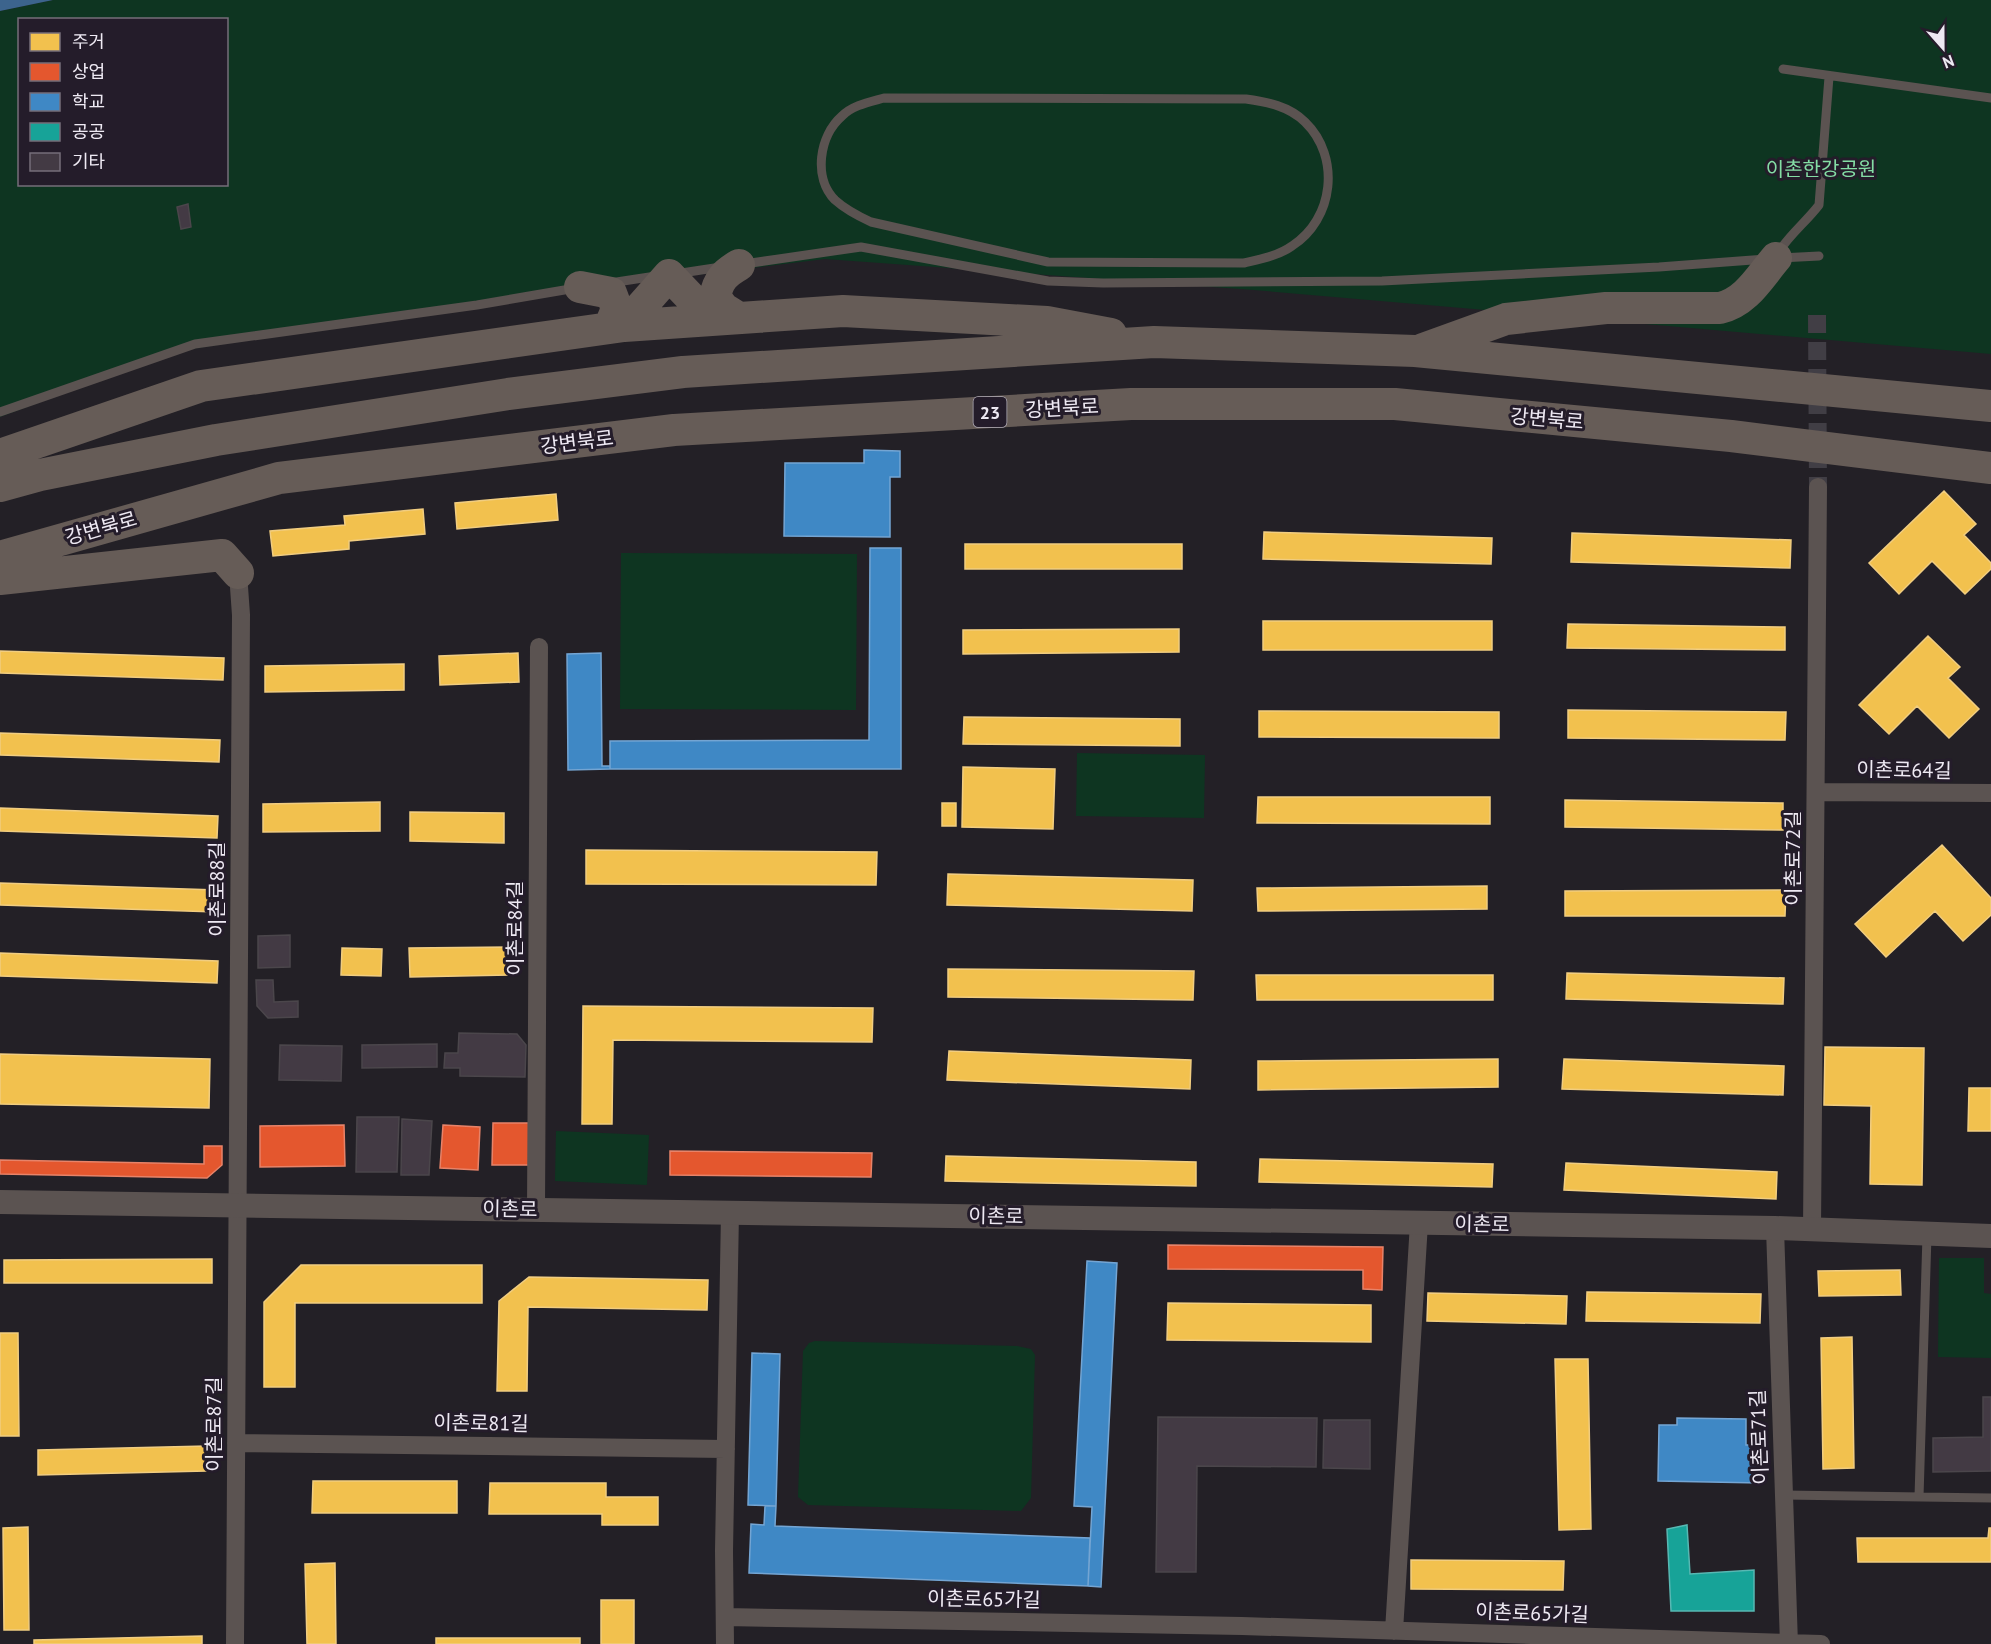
<svg xmlns="http://www.w3.org/2000/svg" width="1991" height="1644" font-family="'PT Sans','Noto Sans KR',sans-serif">
	<style>
		.green { fill: #0e3521; fill-rule: evenodd }
		.water { fill: #3c648d }
		.homes { fill: #f2c14e; stroke: #f1cd80; stroke-width: 1.5 }
		.shops { fill: #e4572e; stroke: #e78369; stroke-width: 1.5 }
		.schools { fill: #3f88c5; stroke: #74a5d3; stroke-width: 1.5 }
		.public { fill: #17a398; stroke: #58b8b3; stroke-width: 1.5 }
		.building { fill: #433a44; stroke: #4b464b; stroke-width: 1.5 }
		.lines { fill: none; stroke-linecap: round; stroke-linejoin: round }
		.minor-tunnel { stroke: #413e45; stroke-width: 18; stroke-dasharray: 18 9; stroke-linecap: butt }
		.service { stroke: #5b5351; stroke-width: 9 }
		.minor { stroke: #5b5351; stroke-width: 18 }
		.tertiary { stroke: #5b5351; stroke-width: 24 }
		.trunk { stroke: #665c57; stroke-width: 32 }
		.labels { text-anchor: middle; dominant-baseline: central; stroke-width: 6; stroke-linejoin: round; paint-order: stroke }
		.shield { fill: #241c2a; stroke: #b1acb7; stroke-width: 1.5 }
		.shield-label { font-size: 18px; font-weight: bold; fill: #eee9f3 }
		.park-label { font-size: 20px; fill: #84dda5; stroke: #241c2a }
		.street-label { font-size: 20px; fill: #eee9f3; stroke: #241c2a }
	</style>
	<rect width="100%" height="100%" fill="#232026"/>
	<path class="green" d="M53,0H1991V354L1254,290L825,259L559,292L178,351L0,417V11ZM20,20H226V184H20Z
		M621,553L857,554L856,710L620,709Z
		M1077,753L1205,755L1204,818L1076,816Z
		M556,1131L649,1135L647,1185L555,1181Z
		M1939,1258H1984V1293L1991,1294V1358L1938,1357Z
		M815,1341L1017,1346L1031,1349L1035,1355L1031,1498L1021,1511L808,1505L798,1497L803,1351L809,1343Z"/>
	<path class="water" d="M0,0H53L0,11Z"/>
	<path class="homes" d="M1944,491L1976,524L1964,535L1991,563V569L1965,594L1932,561L1899,594L1869,563Z
		M556,494L558,520L457,529L455,503Z
		M423,509L425,534L349,541V549L273,556L270,531L345,525L344,516Z
		M1264,532L1492,538L1491,564L1263,559Z
		M1572,533L1791,540L1790,568L1571,562Z
		M965,544H1182V569H965Z
		M1263,621H1492V650H1263Z
		M1568,624L1785,627V650L1567,648Z
		M1179,629V652L963,654V630Z
		M1928,636L1960,667L1948,678L1979,709L1949,738L1917,706L1889,734L1859,705Z
		M0,651L224,658L223,680L0,673Z
		M518,653L519,682L440,685L439,656Z
		M404,664V690L265,692V666Z
		M1568,710L1786,712L1785,740L1568,738Z
		M1259,711L1499,712V738L1259,737Z
		M964,717L1180,719V746L963,744Z
		M0,733L220,740L219,762L0,755Z
		M963,767L1055,769L1053,829L962,827Z
		M1258,797H1490V824L1257,823Z
		M1565,800L1783,803V830L1565,827Z
		M380,802V831L263,832V804Z
		M942,803H956V826H942Z
		M0,808L218,816L217,838L0,831Z
		M410,812L504,813V843L410,841Z
		M1942,845L1991,898V915L1963,941L1935,911L1886,957L1855,924Z
		M586,850L877,852L876,885L586,884Z
		M948,874L1193,880L1192,911L947,905Z
		M0,883L217,890L216,912L0,905Z
		M1487,886V909L1258,911L1257,888Z
		M1786,890L1785,916H1565V891Z
		M510,947V975L410,977L409,948Z
		M342,948L382,949L381,976L341,975Z
		M0,953L218,961L217,983L0,976Z
		M948,969L1194,971L1193,1000L948,997Z
		M1567,973L1784,978L1783,1004L1566,999Z
		M1256,975H1493V1000H1257Z
		M583,1006L873,1008L872,1042L613,1040L612,1124H582Z
		M1825,1047L1924,1048L1922,1185L1870,1184L1871,1106L1824,1105Z
		M949,1051L1191,1060L1190,1089L947,1080Z
		M0,1054L210,1059L209,1108L0,1104Z
		M1498,1059V1087L1258,1090V1061Z
		M1564,1059L1784,1066L1783,1095L1562,1089Z
		M1969,1088H1991V1131H1968Z
		M946,1156L1196,1162V1186L945,1181Z
		M1260,1159L1493,1164L1492,1187L1259,1182Z
		M1566,1163L1777,1172L1776,1199L1564,1190Z
		M212,1259V1283H4V1260Z
		M301,1265H482V1303H295V1387H264V1302Z
		M1900,1270L1901,1295L1819,1296L1818,1271Z
		M529,1277L708,1280L707,1310L528,1307L527,1391H497L499,1301Z
		M1587,1292L1761,1294L1760,1323L1586,1321Z
		M1428,1293L1567,1296L1566,1324L1427,1321Z
		M1168,1303L1371,1305V1342L1167,1340Z
		M0,1333H18L19,1436H0Z
		M1852,1337L1854,1468L1823,1469L1821,1338Z
		M1555,1359H1588L1591,1529L1559,1530Z
		M206,1446V1471L38,1475V1450Z
		M313,1481H457V1513H312Z
		M490,1483H606V1497H658V1525H602V1514H489Z
		M28,1527L29,1630H4L3,1528Z
		M1989,1528H1991V1562H1858L1857,1538H1988Z
		M1411,1560L1564,1561L1563,1590L1411,1589Z
		M335,1563L336,1644H307L305,1564Z
		M601,1600H634V1644H601Z
		M202,1636V1644H34V1640Z
		M436,1638H580V1644H436Z"/>
	<path class="shops" d="M493,1123H530L529,1165H492Z
		M344,1125L345,1166L260,1167V1126Z
		M443,1125L480,1127L478,1170L440,1168Z
		M204,1146H222V1165L207,1178L0,1174V1160L204,1164Z
		M670,1151L872,1153L871,1177L670,1175Z
		M1168,1245L1383,1247L1382,1290L1363,1289V1270L1168,1269Z"/>
	<path class="schools" d="M864,450L900,451V477H890V537L784,536L785,463H864Z
		M870,548H901V769H610V741L869,740Z
		M601,653L602,766H610V769L568,770L567,654Z
		M1087,1261L1117,1263L1101,1587L1088,1586L1092,1507L1074,1506Z
		M752,1353L780,1354L776,1506L748,1505Z
		M1677,1418L1746,1419V1445H1761L1760,1483L1658,1481L1659,1425H1677Z
		M765,1506H776L775,1526L1090,1538L1088,1586L749,1573L751,1524L764,1525Z"/>
	<path class="public" d="M1687,1525L1690,1574L1754,1570V1611H1671L1667,1529Z"/>
	<path class="building" d="M188,204L191,227L181,229L177,207Z
		M290,935V967L258,968V936Z
		M256,980H273L274,1002L298,1001V1017L268,1018L257,1006Z
		M459,1033L517,1034L526,1045L525,1077L460,1076V1068H444L445,1053H458Z
		M437,1044V1067L362,1068V1045Z
		M280,1045L342,1046L341,1081L279,1080Z
		M357,1117H399L397,1172H356Z
		M402,1119L432,1121L429,1175H401Z
		M1983,1397H1991V1471L1933,1472V1438L1983,1437Z
		M1158,1417L1317,1418L1316,1467L1197,1466L1196,1572H1156Z
		M1324,1420H1370V1469L1323,1468Z"/>
	<g class="lines">
		<path class="minor-tunnel" d="M1817,315L1818,487"/>
		<path class="service" d="M1783,69L1991,98
			M884,98L1246,99C1267,102 1289,106 1305,122C1341,157 1334,219 1292,246C1278,256 1261,259 1244,263L1048,262L871,222C858,216 846,210 835,200C813,178 819,136 842,116C853,105 870,102 884,98Z
			M1778,253C1789,235 1806,222 1819,205L1829,77
			M1780,258L1819,256
			M744,264L861,247L1048,281L1103,283L1382,281L1659,267L1766,259
			M675,274L721,267
			M610,283L656,276
			M0,412L195,344L477,305L576,288
			M1784,1495L1991,1498
			M1919,1497L1927,1235"/>
		<path class="minor" d="M1816,792L1991,793
			M536,1210L539,647
			M1775,1228L1789,1644
			M1812,1229L1818,487
			M236,1443L726,1449
			M725,1617L1242,1626L1821,1644
			M1394,1631L1419,1223
			M235,1644L241,615L238,573
			M725,1644L724,1551L730,1212"/>
		<path class="tertiary" d="M0,1202L1775,1228L1991,1236"/>
		<path class="trunk" d="M580,287L611,293L617,309L609,328
			M739,318L723,308L715,297C718,280 725,273 739,265
			M624,326L669,275L711,319
			M1423,349L1506,319L1606,308H1720C1746,302 1759,278 1776,258
			M0,455L201,386L624,326L843,311L1047,322L1111,334
			M0,486L40,475L216,440L508,394L683,372L1154,342L1415,351L1991,406
			M0,557L279,478L674,430L1131,404H1395L1731,436L1991,468
			M0,579L222,555L238,573"/>
	</g>
	<g class="labels">
		<rect class="shield" x="973.5" y="397" width="33" height="30" rx="4.5"/>
		<g class="shield-label">
			<text x="990" y="412">23</text>
		</g>
		<g class="park-label">
			<text x="1821" y="169">이촌한강공원</text>
		</g>
		<g class="street-label">
			<text transform="translate(1062 408) rotate(-3)">강변북로</text>
			<text transform="translate(1547 419) rotate(5)">강변북로</text>
			<text transform="translate(577 442) rotate(-7)">강변북로</text>
			<text transform="translate(101 528) rotate(-16)">강변북로</text>
			<text transform="translate(1904 770) rotate(1)">이촌로64길</text>
			<text transform="translate(1793 858) rotate(-90)">이촌로72길</text>
			<text transform="translate(217 889) rotate(-90)">이촌로88길</text>
			<text transform="translate(515 928) rotate(-90)">이촌로84길</text>
			<text transform="translate(510 1209) rotate(1)">이촌로</text>
			<text transform="translate(996 1216) rotate(1)">이촌로</text>
			<text transform="translate(1482 1224) rotate(1)">이촌로</text>
			<text transform="translate(481 1423) rotate(1)">이촌로81길</text>
			<text transform="translate(214 1424) rotate(-90)">이촌로87길</text>
			<text transform="translate(1759 1437) rotate(-92)">이촌로71길</text>
			<text transform="translate(984 1599) rotate(1)">이촌로65가길</text>
			<text transform="translate(1532 1613) rotate(2)">이촌로65가길</text>
		</g>
	</g>
	<rect x="18" y="18" width="210" height="168" fill="#241c2a" stroke="#756e7a" stroke-width="1.5"/>
	<rect x="30" y="33" width="30" height="18" fill="#f2c14e" stroke="#756e7a" stroke-width="1.5"/>
	<text x="72" y="48" font-size="18" fill="#eee9f3">주거</text>
	<rect x="30" y="63" width="30" height="18" fill="#e4572e" stroke="#756e7a" stroke-width="1.5"/>
	<text x="72" y="78" font-size="18" fill="#eee9f3">상업</text>
	<rect x="30" y="93" width="30" height="18" fill="#3f88c5" stroke="#756e7a" stroke-width="1.5"/>
	<text x="72" y="108" font-size="18" fill="#eee9f3">학교</text>
	<rect x="30" y="123" width="30" height="18" fill="#17a398" stroke="#756e7a" stroke-width="1.5"/>
	<text x="72" y="138" font-size="18" fill="#eee9f3">공공</text>
	<rect x="30" y="153" width="30" height="18" fill="#433a44" stroke="#756e7a" stroke-width="1.5"/>
	<text x="72" y="168" font-size="18" fill="#eee9f3">기타</text>
	<g transform="translate(1943 48) rotate(159)" stroke="#241c2a" stroke-width="4.5" paint-order="stroke">
	<path d="M0-4.5L10 22L0 15L-10 22Z" fill="#eee9f3"/>
	<text y="-9" font-size="16" font-weight="bold" text-anchor="middle" fill="#eee9f3">N</text>
	</g>
</svg>
